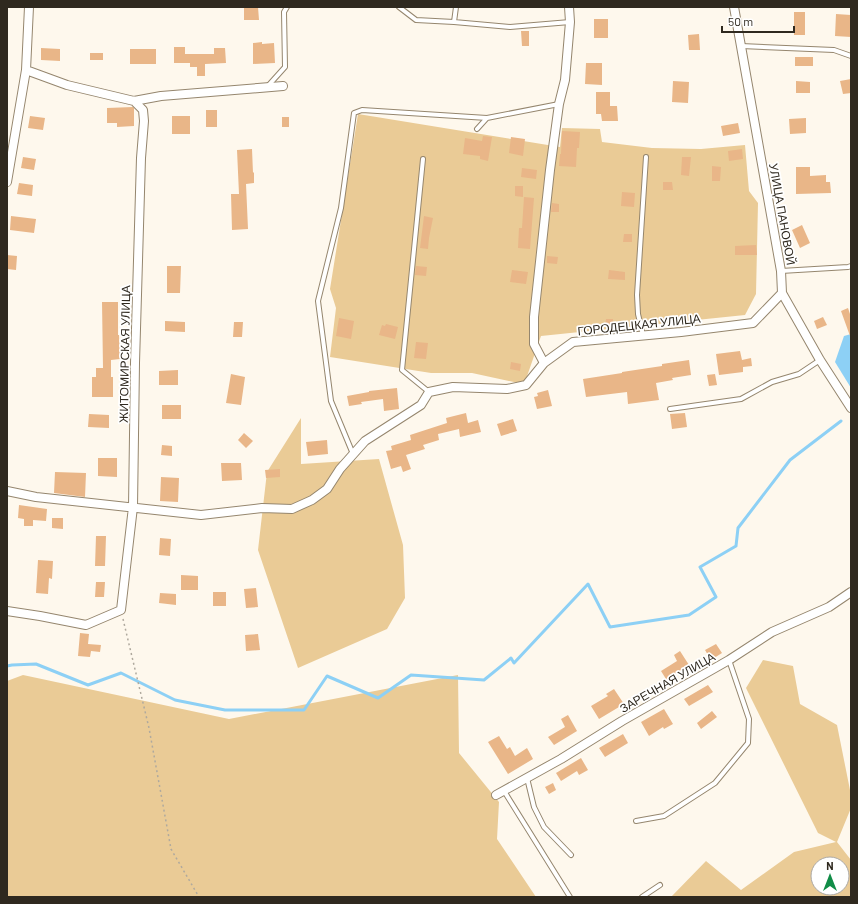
<svg xmlns="http://www.w3.org/2000/svg" width="858" height="904" font-family="Barlow,sans-serif">
	<style>
		.green { fill: #eacb96; fill-rule: evenodd }
		.water { fill: #8dd0f5 }
		.lines { fill: none; stroke-linecap: round; stroke-linejoin: round }
		.stream { stroke: #8dd0f5; stroke-width: 3 }
		.building { fill: #e9b688 }
		.lane-casing { stroke: #95866e; stroke-width: 6 }
		.street-casing { stroke: #95866e; stroke-width: 10 }
		.path { stroke: #afa99e; stroke-width: 1.5; stroke-dasharray: 2 3; stroke-linecap: butt }
		.lane { stroke: #fff; stroke-width: 4 }
		.street { stroke: #fff; stroke-width: 8 }
		.labels { text-anchor: middle; dominant-baseline: central; stroke-width: 3.5; stroke-linejoin: round; paint-order: stroke }
		.street-label { font-size: 12px; fill: #2f291f; stroke: #fff }
	</style>
	<rect width="100%" height="100%" fill="#fef8ed"/>
	<path class="green" d="M358,114L560,147L562,128L600,129L602,142L652,148L701,149L745,145L749,191L758,203L756,294L745,315L541,336L525,382H514L472,373H431L330,357L336,308L330,289Z
		M301,418V464L379,459L403,545L405,598L387,629L298,668L258,550L267,472Z
		M763,660L793,666L800,704L837,725L851,795V808L837,842L851,860V897H671L706,861L741,890L794,852L836,842L818,833L746,688ZM818,864H842V888H818Z
		M23,675L229,719L458,675L459,753L499,802L497,839L536,897H7V681Z"/>
	<path class="water" d="M851,334V388L835,362L844,336Z"/>
	<g class="lines">
		<path class="stream" d="M7,666L12,665L36,664L88,685L121,673L175,700L225,710H304L327,676L378,698L411,675L484,680L511,658L514,663L588,584L610,627L689,615L716,597L700,567L736,546L738,528L790,460L841,421"/>
	</g>
	<path class="building" d="M244,7H258L259,20H244Z
		M794,12H805V35H794Z
		M836,14L851,15V37L835,36Z
		M594,19H608V38H594Z
		M521,31H529V46H522Z
		M699,34L700,50H689L688,35Z
		M262,42V44L274,43L275,63L253,64V43Z
		M174,47H185V54H214V48H225L226,63L205,64V76H197V67H190V63H174Z
		M41,48L60,49V61L41,60Z
		M130,49H156V64H130Z
		M90,53H103V60H90Z
		M795,57H813V66H795Z
		M586,63H602V85L585,84Z
		M851,79V93L843,94L840,81Z
		M673,81L689,82L688,103L672,102Z
		M796,81L810,82V93H796Z
		M596,92H610V106H617L618,121H602L601,114H596Z
		M133,107L134,108V126L117,127V123H107V108Z
		M206,110H217V127H206Z
		M30,116L45,118L43,130L28,128Z
		M172,116H190V134H172Z
		M282,117H289V127H282Z
		M806,118V133L790,134L789,119Z
		M738,123L740,133L723,136L721,126Z
		M562,131L580,132L579,148H577L576,167L559,166L560,154H561Z
		M483,136L492,137L488,161L480,159V156L463,154L465,138L482,141Z
		M511,137L525,139L523,156L509,153Z
		M252,149L253,173L254,172V183L246,184L248,229L232,230L231,194H239L237,150Z
		M742,149L743,159L729,161L728,151Z
		M23,157L36,159L34,170L21,168Z
		M682,157H691L689,176L681,175Z
		M712,166L721,167L720,181H712Z
		M796,167H810V176L826,175V182H830L831,193L796,194Z
		M522,168L537,170L536,179L521,177Z
		M663,182H672L673,190H663Z
		M19,183L33,185L32,196L17,194Z
		M515,186H523V197L515,196Z
		M622,192L635,193L634,207L621,206Z
		M524,197L534,198L530,249L518,248L519,228H522Z
		M552,203L559,204V212H551Z
		M11,216L36,219L34,233L10,230Z
		M424,216L433,218L429,238L428,249L420,248Z
		M802,225L810,243L800,248L792,230Z
		M624,234H632V242H623Z
		M756,245L757,255H735V246Z
		M7,255L17,256L16,270L7,269Z
		M547,256L558,257L557,264L547,263Z
		M167,266H181L180,293H167Z
		M416,266L427,267L426,276L415,275Z
		M512,270L528,272L526,284L510,282Z
		M609,270L625,272V280L608,279Z
		M102,302H118V335H119L120,359L111,360V377H113V397H92V377H96V368H103Z
		M848,308L851,317V336H850L841,311Z
		M823,317L827,325L817,329L814,321Z
		M339,318L354,321L351,339L336,336Z
		M606,319H613V327H605Z
		M165,321L185,322V332L165,331Z
		M234,322H243L242,337H233Z
		M386,324L398,327L395,339L379,335L382,325L385,326Z
		M416,342L428,343L426,359L414,358Z
		M740,351L742,360L751,358L752,366L743,367V372L719,375L716,354Z
		M689,360L691,375L672,378L673,380L656,383L659,400L628,404L627,392L586,397L583,379L622,373V372L662,366V364Z
		M511,362L521,364L520,371L510,369Z
		M178,370V385H159V371Z
		M231,374L245,377L241,405L226,403Z
		M715,374L717,385L709,386L707,375Z
		M397,388L399,409L384,411L383,399L361,402L362,404L349,406L347,396L369,392V391Z
		M548,390L552,406L537,409L534,397L538,396L537,393Z
		M162,405H181V419H162Z
		M466,413L468,423L478,420L481,432L460,437L459,429L438,434L439,440L423,445L425,449L406,455L411,469L403,472L401,466L391,469L386,451L392,450L391,446L411,440L410,435L447,423L446,418Z
		M685,413L687,427L672,429L670,414Z
		M89,414L109,415V428L88,427Z
		M513,419L517,431L501,436L497,424Z
		M244,433L253,441L246,448L238,440Z
		M327,440L328,454L308,456L306,442Z
		M162,445L172,446V456L161,455Z
		M98,458H117V477L98,476Z
		M221,463H241L242,480L222,481Z
		M280,469V477L266,478L265,470Z
		M55,472L86,473L85,497L54,493Z
		M161,477L179,478L178,502L160,501Z
		M19,505L47,509L46,521L33,520V526H24V519L18,518Z
		M52,518H63V529L52,528Z
		M96,536H106L105,566H95Z
		M160,538L171,539L170,556L159,555Z
		M38,560L53,561L52,579L49,578L48,594L36,593Z
		M181,575L198,576V590H181Z
		M96,582H105L104,597H95Z
		M256,588L258,607L246,608L244,589Z
		M213,592H226V606H213Z
		M160,593L176,594V605L159,603Z
		M80,633L89,634L88,644L101,645L100,652L91,651L90,657L78,656Z
		M258,634L260,650L246,651L245,635Z
		M716,644L722,653L711,660L705,650Z
		M680,651L689,665L666,679L661,671L677,661L674,655Z
		M708,685L713,692L689,706L684,699Z
		M614,689L624,704L599,719L591,706L608,696L606,694Z
		M664,709L673,724L664,729L663,727L649,736L641,722Z
		M712,711L717,717L701,729L697,723Z
		M568,715L577,731L554,745L548,737L565,727L561,719Z
		M623,734L628,743L605,757L599,748Z
		M499,736L507,749L510,747L515,756L527,748L533,759L508,774L488,742Z
		M581,758L588,770L579,775L577,771L561,781L556,773Z
		M553,783L556,790L549,794L545,787Z"/>
	<g class="lines">
		<defs>
			<path id="lane" d="M399,7L416,20L454,22L510,27L570,22
				M454,22L456,7
				M741,46L834,50L851,56
				M267,87L285,67L284,12L287,7
				M477,129L487,118L559,104
				M423,159L402,370L429,392
				M781,271L848,267L851,266
				M643,335L638,314L637,295L646,157
				M670,409L741,399L772,382L799,374L820,360
				M353,454L331,401L318,301L341,208L354,113L362,110L487,118
				M527,778L534,807L544,827L571,855
				M504,791L570,897
				M636,821L664,816L715,783L748,743L749,719L729,660
				M642,897L660,885"/>
			<path id="street" d="M734,7L781,271L782,293L820,360L851,408
				M26,70L67,85L134,101L161,96L283,86
				M7,182L26,70L29,7
				M544,363L534,344V317L550,170L559,104L565,80L570,22L569,7
				M7,491L36,497L201,515L262,508L292,509L312,500L327,489L340,469L365,441L421,405L429,392L453,387L507,389L526,385L544,363L573,342L681,332L753,323L782,293
				M7,611L40,616L86,625L121,610L133,507L135,363L141,158L144,121L143,110L134,101
				M496,795L561,759L622,721L729,660L772,632L829,607L851,592"/>
		</defs>
		<use href="#lane" class="lane-casing"/>
		<use href="#street" class="street-casing"/>
		<path class="path" d="M123,619L149,728L171,849L199,897"/>
		<use href="#lane" class="lane"/>
		<use href="#street" class="street"/>
	</g>
	<g class="labels">
		<g class="street-label">
			<text transform="translate(783 214) rotate(80)">УЛИЦА ПАНОВОЙ</text>
			<text transform="translate(639 324) rotate(-6)">ГОРОДЕЦКАЯ УЛИЦА</text>
			<text transform="translate(124 354) rotate(-89)">ЖИТОМИРСКАЯ УЛИЦА</text>
			<text transform="translate(667 682) rotate(-30)">ЗАРЕЧНАЯ УЛИЦА</text>
		</g>
	</g>
	<rect width="858" height="904" fill="none" stroke="#2f291f" stroke-width="16"/>
	<g transform="translate(830 876)"><circle r="19" fill="#ffffff" stroke="#aca9a5"/>
	<path d="M0-3L7 15L0 10L-7 15Z" fill="#118c47"/>
	<text y="-6" font-size="11" font-weight="bold" text-anchor="middle" fill="#2f291f">N</text>
	</g>
	<path d="M722 26v6h72v-6" fill="none" stroke="#2f291f" stroke-width="2"/>
	<text x="728" y="26" font-size="12" fill="#2f291f" stroke="#ffffff" stroke-width="3" paint-order="stroke">50 m</text>
</svg>
